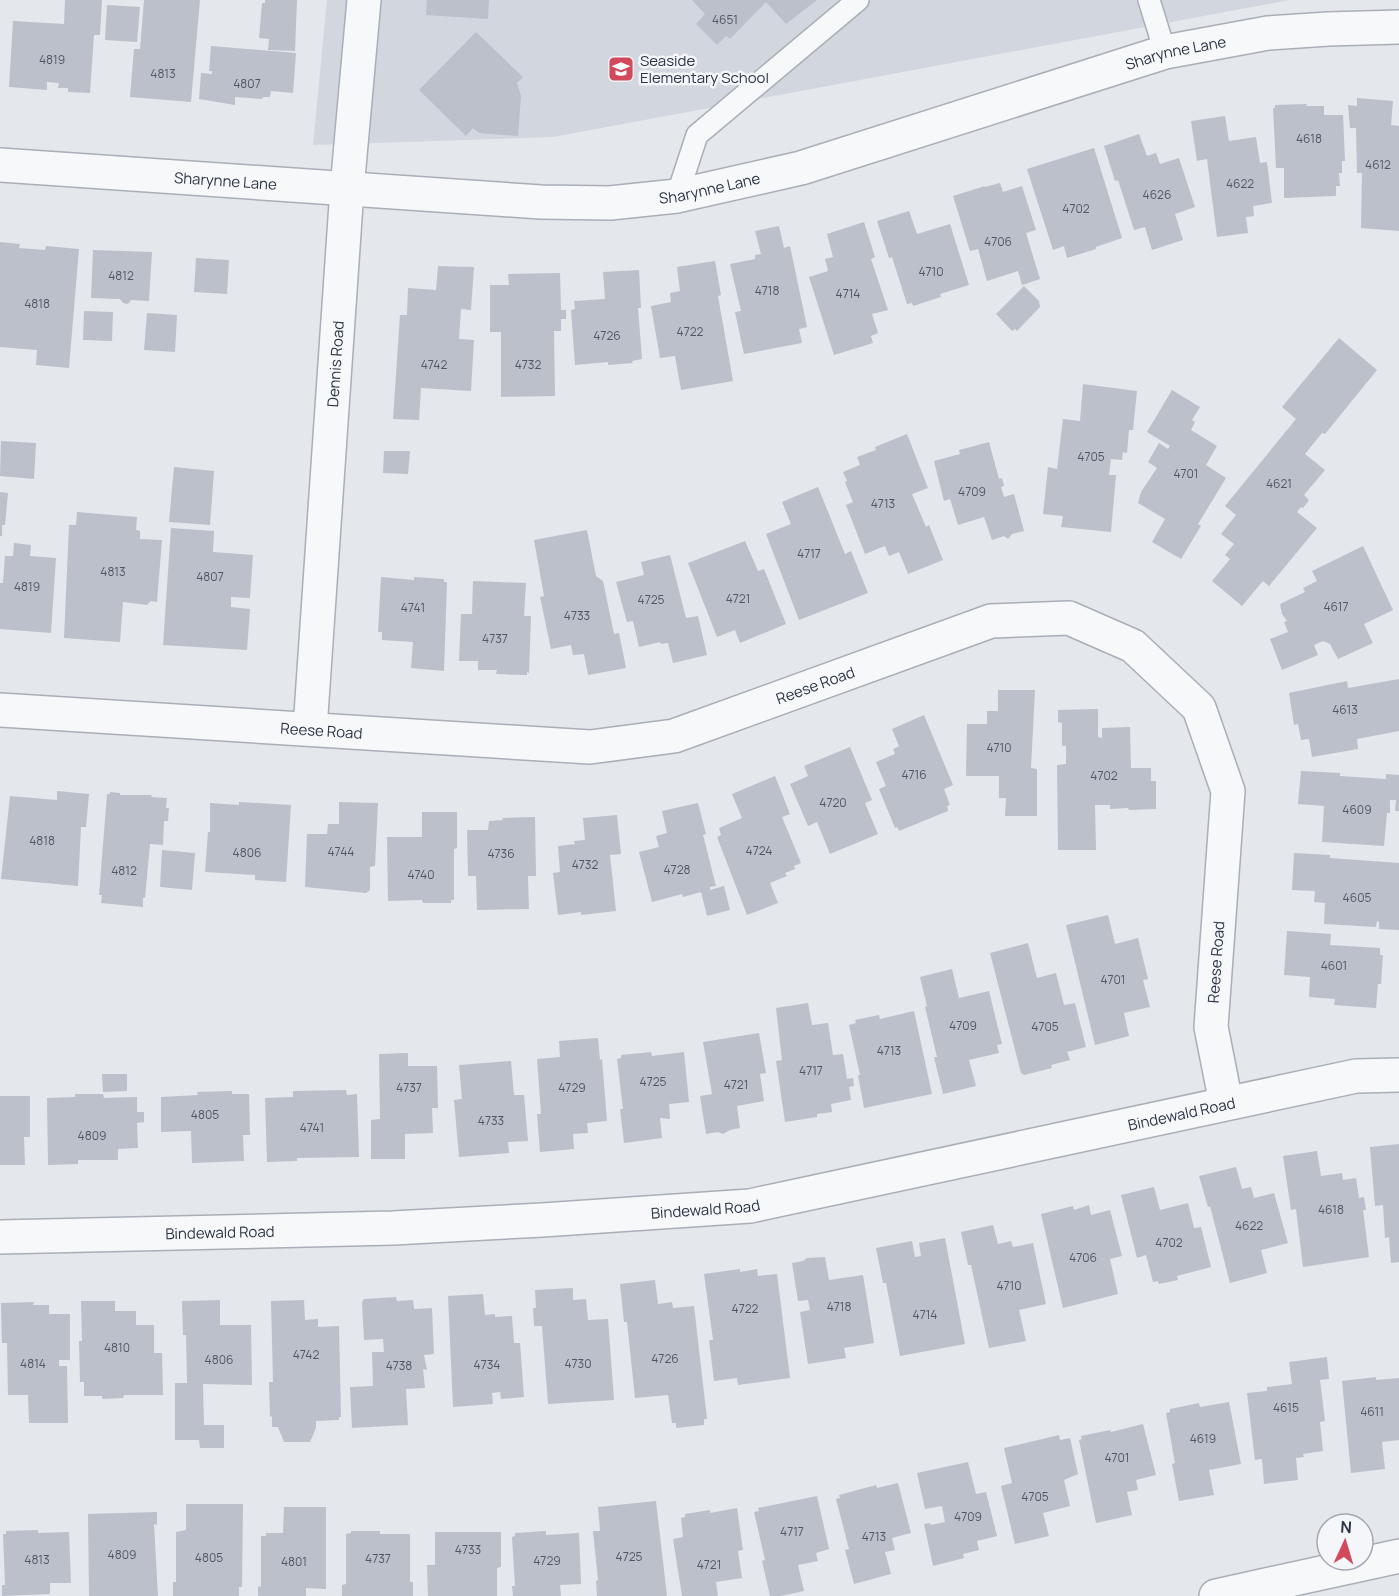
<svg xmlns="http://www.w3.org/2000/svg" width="1399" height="1596" font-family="Manrope,sans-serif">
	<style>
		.built { fill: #d2d6de }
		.building { fill: #bbc0ca }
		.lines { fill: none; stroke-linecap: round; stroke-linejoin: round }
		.service-casing { stroke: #a9aeb7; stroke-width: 24 }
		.minor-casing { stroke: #a9aeb7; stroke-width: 36 }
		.service { stroke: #f7f8fa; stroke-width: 21 }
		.minor { stroke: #f7f8fa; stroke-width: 33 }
		.labels { text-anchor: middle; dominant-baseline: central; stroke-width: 5; stroke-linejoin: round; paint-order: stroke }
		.number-label { font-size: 12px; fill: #4f5766 }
		.street-label { font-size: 15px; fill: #2b3445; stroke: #f4f6f9 }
		.poi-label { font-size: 15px; fill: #2b3445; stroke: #f4f6f9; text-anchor: start }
	</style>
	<rect width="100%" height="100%" fill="#e4e7ec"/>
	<path class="built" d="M327,0H1290L553,137L313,145Z"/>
	<path class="building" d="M65,0H102L100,35H94L90,93L68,92V88H58L59,83L47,82V90L9,87L13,21L64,24Z
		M144,0H200L191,102L130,97L134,49H140Z
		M265,0H297L295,51L268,50L269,39L259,38L262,3H265Z
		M427,0H489L488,19L426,15Z
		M692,0H817L786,24L766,2L730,39L726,36L717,45L696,24L705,14Z
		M107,5L140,7L137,42L105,40Z
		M476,32L523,77L517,83L521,96L518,136L479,133L473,128L466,136L419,90Z
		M211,46L296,53L293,93L271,91L270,97H263L262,99L235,97V105L199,99L201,73L212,74V71H209Z
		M1357,98L1393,101L1391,125L1399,126V231L1361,228L1362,173H1357L1356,128H1350L1348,105L1357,106Z
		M1307,104L1306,106H1324V115H1343L1345,161H1342V173H1339L1340,186H1336V196L1284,198V168H1276L1273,108H1275V105Z
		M1225,116L1229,141L1256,137L1260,163L1267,162L1272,203L1253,206L1254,216L1246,217L1248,233L1217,237L1207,159L1197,161L1191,121Z
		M1139,134L1147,156L1156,153L1160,164L1179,158L1195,207L1175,214L1183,240L1152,250L1145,227L1134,230L1118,180L1115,181L1104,146Z
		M1094,148L1122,238L1096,247V249L1067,258L1064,246L1053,250L1027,169Z
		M1000,183L1003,192L1022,186L1036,230L1026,233L1040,279L1022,285L1018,271L987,281L978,249L970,251L953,196L985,186V187Z
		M909,211L917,234L950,224L969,285L940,294L941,297L913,306L912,303L907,304L892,257L889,258L877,221Z
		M864,222L875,257L871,259L888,310L872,314L878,333L871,336L873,343L834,355L809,277L828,271L825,259L833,257L827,234Z
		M779,226L784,248L790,246L807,327L799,329L802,343L744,354L735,312L741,311L730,264L755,259V255L761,254L755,231Z
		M0,242L20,244L19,248L45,250L46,246L79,249L69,368L36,365L37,350L0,347Z
		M93,250L152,252L149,301L131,300L128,304L123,303L120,299L91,298Z
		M196,258L229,260L227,294L194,292Z
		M715,261L721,295L718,296L733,381L681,390L675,356L660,358L651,306L671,302L670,293L680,291L677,267Z
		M438,266L474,267L471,310L461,309L459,339L474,340L471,391L421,388L419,420L393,419L400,315H407L408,288L436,290Z
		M639,270L641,308H638L642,359L632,361L633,363L608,365V362L575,365L571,310L575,309L574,301L605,299L603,272Z
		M560,273L561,310H566V319H561V331H554L555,396L501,397V332H490V285H509L508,274Z
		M1024,286L1039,301L1040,307L1017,331L1015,329L1012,331L996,314Z
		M84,311L113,312L112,341L83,340Z
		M147,313L177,315L175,352L144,350Z
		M1339,338L1377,370L1325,434L1322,433L1305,454L1325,470L1304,495L1309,500L1303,508L1301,507L1297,512L1317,528L1269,586L1263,581L1242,606L1212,581L1230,559L1225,555L1234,544L1221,534L1236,515L1225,506L1296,419L1282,407Z
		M1083,384L1137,391L1133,430H1129L1127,453L1123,452L1122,460L1111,459L1109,475H1116L1111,532L1061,527L1063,516L1043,514L1048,467L1057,469L1063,419L1080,421Z
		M1172,390L1200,407L1192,420L1195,422L1191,430L1217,446L1206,465L1226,478L1198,524L1201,526L1181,559L1152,542L1165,519L1138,503L1141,492L1157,468L1148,462L1159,443L1168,449L1170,446L1147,432Z
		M907,434L928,488L912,494L926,527L929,525L943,560L908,574L899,552L889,556L885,546L865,554L846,505L853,502L845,482L847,481L843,472L860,465L857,457L876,450L875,447Z
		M1,441L36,443L34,479L0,476Z
		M989,442L999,479L1002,478L1004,486L1001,487L1004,497L1014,494L1024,531L1012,534L1008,539L1004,536L992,540L984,517L958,525L950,499L944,501L934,461L960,454L959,450Z
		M384,451H410L408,474L383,473Z
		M174,467L214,471L210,525L169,522Z
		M818,487L845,554L851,551L868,593L799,620L766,534L791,524L782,502Z
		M0,492L8,493L5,525H2V536H0Z
		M77,512L137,517L136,530L140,531V539L162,540L157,602L151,601L147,605L123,602L120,642L64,638L69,525H76Z
		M171,528L214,531L213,552L253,555L250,598L231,597V607L250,609L247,650L163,645Z
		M587,530L596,576L603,581L614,634L619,633L626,668L588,675L584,654L573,655L571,645L551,649L540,597L544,596L534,540Z
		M745,541L758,571L764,569L786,624L740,643L735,630L717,637L688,563Z
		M14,543L31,545L30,556L56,558L51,633L0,629V583H3L5,556H13Z
		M1363,546L1393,610L1364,624L1373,643L1338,659L1330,644L1323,641L1314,645L1318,655L1282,670L1270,639L1288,632L1284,622L1287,621L1282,614L1280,604L1305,592L1303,588L1317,581L1312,571Z
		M670,555L686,618L698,616L707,655L673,663L668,643L661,644L660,642L639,647L633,621L627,622L616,582L644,575L641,562Z
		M381,577L414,580V577L444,579V582H447L444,671L411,668L413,642L382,640V632H378Z
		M473,581L526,583L524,616H531L529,673L527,672V675L496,674L497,670H478V661H459L461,614H472Z
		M1399,679V731L1357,739L1358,749L1312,757L1309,739L1301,740L1298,724L1294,725L1289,693L1347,681L1348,688Z
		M998,690H1035L1031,768L1037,769V816H1005L1006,798H999V776H966L967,724H987V711H998Z
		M1098,709V737L1102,738V728L1130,727L1131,768H1151V781H1156V809L1129,810L1128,808L1110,809V805H1095L1096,850H1058L1057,765L1066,764V746H1062V723L1058,722V710Z
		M924,715L953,785L944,789L950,805L947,806L948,811L899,831L897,827L895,828L879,789L886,786L876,762L895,754L893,749L899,746L892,729Z
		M850,747L872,800L865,803L878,834L830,854L817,822L808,826L790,784L808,776L804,766Z
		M1301,771L1340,773V776L1386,779V774L1399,775V811H1395L1396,800H1390V813H1387L1384,846L1322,842L1324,806L1298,804Z
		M775,776L790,814L782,817L801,863L794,866L795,869L785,873L787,876L770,883L778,903L747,915L717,837L721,835L719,828L742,818L732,794Z
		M57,791L89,794L86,827H81L78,886L1,879L10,796L57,800Z
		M110,792L120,793V795H152L151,797L167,798L166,808H169L168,821H164L163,845L150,844L145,898H143V907L101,903L102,895H99L107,794H110Z
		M239,802L291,805L286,882L255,880V875L205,872L208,832H210V803L239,805Z
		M339,802L378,803L375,866L370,867V890L366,893L305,887L307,834H327L328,824H339Z
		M698,803L706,834L703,835L716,886L710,887V890L724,886L730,910L707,916L701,892L683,897L682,894L652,902L639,852L659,847L656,836L667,833L662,811Z
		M422,812H457V848L454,849V900H451V903H423L422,900L388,901L387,837H422Z
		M617,815L621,854L610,855L616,911L581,915V912L558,915L553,873L560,872L558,846L575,844L574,841L585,840L583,818Z
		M535,817L536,876H528L529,909L477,910L476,876H468L467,830H488L489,821L503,820L502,818Z
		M162,850L195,853L192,890L160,887Z
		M1294,853L1330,855V858L1399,863V930L1379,929V922L1377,921L1376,927L1324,924L1325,903L1314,902L1315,891L1292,890Z
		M1108,915L1115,944L1138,938L1148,979L1143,980L1150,1007L1124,1013L1129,1036L1095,1045L1066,925Z
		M1287,931L1331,934L1330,945L1380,948V955H1383L1381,984H1378L1376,1008L1334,1005L1335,999L1309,997L1310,977L1284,975Z
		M1028,943L1037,978L1056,973L1064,1005L1075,1003L1086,1047L1067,1052L1070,1060L1051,1065L1052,1068L1024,1075L1021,1073L990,953Z
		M952,969L959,998L989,991L1002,1044L997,1045L999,1053L969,1060L976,1086L943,1094L934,1057H937L925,1007L927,1006L920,977Z
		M808,1003L812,1025L828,1023L833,1055L843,1054L847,1079L853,1078L854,1086L849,1087L851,1100L831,1104L832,1112L817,1114V1117L785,1122L776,1061L782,1060L776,1008Z
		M914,1011L932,1094L864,1108L858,1075H860L849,1025L856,1023L855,1020L879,1015L880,1019Z
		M759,1033L766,1073L760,1074L764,1101L737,1106L740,1128L730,1130L723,1134L718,1132L706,1134L700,1096L712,1094L703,1042Z
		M598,1038L600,1060L602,1059L607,1121L587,1123L588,1133L573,1134L574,1149L540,1152L537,1114H541L537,1059L560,1057L559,1041Z
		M651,1052L652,1056L684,1052L689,1102L669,1104L670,1119L660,1118L662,1138L624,1143L620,1109H623L617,1059L621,1058V1055Z
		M408,1053V1066H437L438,1108H432L433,1133L405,1134V1159H371V1120L380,1119L379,1054Z
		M511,1061L514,1095H524L528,1141L508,1142L509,1153L459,1157L454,1100L462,1099L459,1065Z
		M102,1074H127V1091L103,1092Z
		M346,1090L347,1095L357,1094L359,1157L297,1158V1161L267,1162L265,1098L293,1097V1091Z
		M232,1091V1094H249L250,1135H243L244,1161L192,1163L191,1131L161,1132V1097L198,1095L197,1092Z
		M75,1094H103L104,1098L137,1097V1112H144V1122L137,1123L138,1148L118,1149V1160H78V1164L48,1165L47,1098L75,1097Z
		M0,1096H30V1137H24L25,1165H0Z
		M1399,1144V1262L1391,1263L1389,1237L1385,1238L1383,1205L1375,1206L1370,1147Z
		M1317,1151L1321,1176L1342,1173L1343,1180L1356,1178L1359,1198L1364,1197L1366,1210H1363L1369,1257L1303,1267L1296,1209L1291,1210L1283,1156Z
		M1236,1167L1242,1189L1251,1187L1254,1198L1274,1193L1288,1243L1261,1250L1267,1273L1230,1283L1210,1206L1208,1207L1199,1176Z
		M1154,1187L1160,1210L1188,1203L1194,1228L1201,1227L1211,1267L1177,1276L1178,1280L1159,1284L1158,1281L1153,1282L1146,1255L1137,1258L1121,1195Z
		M1089,1205L1091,1215L1110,1210L1122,1256L1110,1259L1118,1294L1063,1308L1041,1214L1073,1206L1074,1210Z
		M993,1225L998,1244L1011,1241L1013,1247L1033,1243L1046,1304L1019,1310L1026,1341L989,1348L971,1265H968L961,1232Z
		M945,1238L965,1344L900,1356L886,1283H883L876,1248L912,1241L915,1257L921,1256L919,1243Z
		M825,1257L829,1280L863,1275L874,1343L844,1348L846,1358L808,1364L800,1312L810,1310L808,1300L798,1301L792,1263L803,1261L807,1258Z
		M740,1269V1272L757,1269L758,1276L777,1274L790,1378L738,1385L737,1378L714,1381L709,1340H713L704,1274Z
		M655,1280L658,1304L672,1302L673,1308L694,1306L707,1419H704V1425L676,1428V1423H672L668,1395L635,1398L627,1322H624L620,1284Z
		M573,1288V1300L586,1299L588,1320L608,1319L614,1400L548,1404L542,1326H534L533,1308H536L535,1290Z
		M483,1294L485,1315L495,1314V1317L512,1316L514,1343H520L524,1397L501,1399L500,1392L492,1393L493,1404L453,1407L448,1296Z
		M396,1297L397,1301L413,1300L414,1309L432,1308L434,1354L424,1355L427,1370L423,1369L425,1388L406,1389L408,1425L352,1428L350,1387L373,1386L372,1352H384L383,1339L364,1340L362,1302L364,1299Z
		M220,1300V1325H251L252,1385L203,1384L204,1425H224V1448H200L199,1440H175V1383H187L186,1335H183L182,1301Z
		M304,1300L305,1320L318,1319V1327L339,1326L341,1417H339V1420L316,1421V1428L310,1442H284L278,1427H272V1416L270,1417L269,1382H273L271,1301Z
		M81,1301H115V1311H136V1325H154V1353H162L163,1395H124L123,1398L102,1399V1396H84V1382H80L79,1341H82Z
		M34,1302L33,1305H49V1314H70V1360H59V1366H67L68,1423H29L28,1395H8L7,1343H2L1,1303Z
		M1327,1357L1329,1379L1320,1380L1325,1421L1320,1422L1323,1451L1303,1454L1304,1457L1296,1458L1298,1480L1264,1484L1262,1459L1255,1460L1247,1393L1267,1391V1387L1292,1384L1289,1362Z
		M1376,1377V1380L1399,1378V1440L1382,1442L1385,1469L1351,1473L1342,1381Z
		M1229,1402L1241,1464L1209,1470L1214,1495L1179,1501L1172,1464L1175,1463L1166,1413L1170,1412V1409L1199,1403L1200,1407Z
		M1143,1424L1156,1475L1136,1480L1138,1490L1127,1492L1132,1515L1096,1523L1079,1440L1082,1439L1081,1436L1110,1430L1111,1432Z
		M1059,1435L1060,1440L1070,1438L1078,1474L1064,1480L1070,1506L1043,1513L1049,1536L1015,1544L1001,1486L1012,1483L1004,1448Z
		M968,1462L976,1494L986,1492L997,1536L977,1541L979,1550L963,1554L964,1558L933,1566L924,1524L930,1523L931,1525L945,1522L942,1506L925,1509L917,1473Z
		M898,1483L911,1533L892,1538L895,1550L885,1552L891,1574L854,1584L845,1550L849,1549L836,1499L840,1498L839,1495L876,1485L877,1488Z
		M817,1496L829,1549L816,1553L818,1561L798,1565L804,1591L781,1596H770L762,1561L765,1560L754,1512L759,1511L758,1508Z
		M656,1501L667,1596H597L596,1581L598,1580L593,1531H600L598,1507Z
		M186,1504H243L242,1587H239V1596H173V1582H176V1532L186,1530Z
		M284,1507H326V1589L306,1588V1596H258V1586L261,1587V1536H266V1533H283Z
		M737,1508L743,1550L738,1551L742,1578L716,1582L718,1596H682L673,1539L683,1537L681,1518L685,1517V1514L710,1510V1513Z
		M157,1512V1525L154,1524L158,1596H89L88,1514Z
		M38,1530V1533L69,1532L71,1583H50V1594L2,1596V1585H5L3,1534H6V1531Z
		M351,1531H380V1534H410V1582H413V1596H342V1585L346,1584V1534L351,1533Z
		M546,1531V1535L579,1533L581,1584L560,1585L561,1596H513L512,1586H515L512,1537L515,1536V1533Z
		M435,1532H501V1567L497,1568V1596H428L427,1565H435Z"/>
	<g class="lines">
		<defs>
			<path id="service" d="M1149,0L1165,52
				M677,196L697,135L858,0"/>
			<g id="minor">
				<path id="s1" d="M0,165L541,202L610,203L677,196L801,168L1165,52L1268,33L1328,29L1399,27"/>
				<path id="s2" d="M0,710L590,747L674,736L991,621L1069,618L1133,646L1199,708L1228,791L1211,1027L1226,1103"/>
				<path id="s3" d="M310,729L347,189L364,0"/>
				<path id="s4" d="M0,1237L393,1228L542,1220L750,1206L1356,1076L1399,1075"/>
				<path d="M1216,1596L1399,1556"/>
			</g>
		</defs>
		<use href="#service" class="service-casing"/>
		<use href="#minor" class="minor-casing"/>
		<use href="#service" class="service"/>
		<use href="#minor" class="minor"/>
	</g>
	<defs>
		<symbol id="school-square" viewBox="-11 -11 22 22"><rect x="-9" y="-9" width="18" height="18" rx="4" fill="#d1495b" stroke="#f4f6f9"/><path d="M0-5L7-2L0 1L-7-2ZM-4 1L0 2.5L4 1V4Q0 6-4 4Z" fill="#fff"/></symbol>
	</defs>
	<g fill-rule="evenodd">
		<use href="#school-square" x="606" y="54" width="30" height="30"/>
	</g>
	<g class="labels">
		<g class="number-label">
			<text x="725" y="19">4651</text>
			<text x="52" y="59">4819</text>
			<text x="163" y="73">4813</text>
			<text x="247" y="83">4807</text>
			<text x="1309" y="138">4618</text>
			<text x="1378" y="164">4612</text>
			<text x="1240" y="183">4622</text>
			<text x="1157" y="194">4626</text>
			<text x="1076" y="208">4702</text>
			<text x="998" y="241">4706</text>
			<text x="931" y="271">4710</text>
			<text x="121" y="275">4812</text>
			<text x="767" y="290">4718</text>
			<text x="848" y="293">4714</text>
			<text x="37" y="303">4818</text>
			<text x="690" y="331">4722</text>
			<text x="607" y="335">4726</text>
			<text x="434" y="364">4742</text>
			<text x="528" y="364">4732</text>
			<text x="1091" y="456">4705</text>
			<text x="1186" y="473">4701</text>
			<text x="1279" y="483">4621</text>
			<text x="972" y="491">4709</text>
			<text x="883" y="503">4713</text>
			<text x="809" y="553">4717</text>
			<text x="113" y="571">4813</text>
			<text x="210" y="576">4807</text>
			<text x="27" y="586">4819</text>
			<text x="738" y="598">4721</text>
			<text x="651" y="599">4725</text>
			<text x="1336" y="606">4617</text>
			<text x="413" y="607">4741</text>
			<text x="577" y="615">4733</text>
			<text x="495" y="638">4737</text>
			<text x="1345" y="709">4613</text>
			<text x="999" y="747">4710</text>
			<text x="914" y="774">4716</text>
			<text x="1104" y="775">4702</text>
			<text x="833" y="802">4720</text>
			<text x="1357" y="809">4609</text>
			<text x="42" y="840">4818</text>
			<text x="759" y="850">4724</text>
			<text x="341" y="851">4744</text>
			<text x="247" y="852">4806</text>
			<text x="501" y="853">4736</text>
			<text x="585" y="864">4732</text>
			<text x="677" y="869">4728</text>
			<text x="124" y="870">4812</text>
			<text x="421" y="874">4740</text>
			<text x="1357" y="897">4605</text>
			<text x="1334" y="965">4601</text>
			<text x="1113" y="979">4701</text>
			<text x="963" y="1025">4709</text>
			<text x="1045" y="1026">4705</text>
			<text x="889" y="1050">4713</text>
			<text x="811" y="1070">4717</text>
			<text x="653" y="1081">4725</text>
			<text x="736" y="1084">4721</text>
			<text x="409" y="1087">4737</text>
			<text x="572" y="1087">4729</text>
			<text x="205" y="1114">4805</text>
			<text x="491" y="1120">4733</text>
			<text x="312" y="1127">4741</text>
			<text x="92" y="1135">4809</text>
			<text x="1331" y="1209">4618</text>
			<text x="1249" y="1225">4622</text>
			<text x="1169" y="1242">4702</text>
			<text x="1083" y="1257">4706</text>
			<text x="1009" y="1285">4710</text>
			<text x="839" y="1306">4718</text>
			<text x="745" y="1308">4722</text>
			<text x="925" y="1314">4714</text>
			<text x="117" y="1347">4810</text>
			<text x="306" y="1354">4742</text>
			<text x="665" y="1358">4726</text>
			<text x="219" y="1359">4806</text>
			<text x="33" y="1363">4814</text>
			<text x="578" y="1363">4730</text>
			<text x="487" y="1364">4734</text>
			<text x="399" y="1365">4738</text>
			<text x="1286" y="1407">4615</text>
			<text x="1372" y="1411">4611</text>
			<text x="1203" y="1438">4619</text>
			<text x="1117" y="1457">4701</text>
			<text x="1035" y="1496">4705</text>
			<text x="968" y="1516">4709</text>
			<text x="792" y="1531">4717</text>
			<text x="874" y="1536">4713</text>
			<text x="468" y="1549">4733</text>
			<text x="122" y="1554">4809</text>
			<text x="629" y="1556">4725</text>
			<text x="209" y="1557">4805</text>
			<text x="378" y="1558">4737</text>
			<text x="37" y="1559">4813</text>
			<text x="547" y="1560">4729</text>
			<text x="294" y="1561">4801</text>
			<text x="709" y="1564">4721</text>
		</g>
		<g class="street-label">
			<text stroke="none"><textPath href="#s1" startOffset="1198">Sharynne Lane</textPath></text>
			<text stroke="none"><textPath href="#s1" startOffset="226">Sharynne Lane</textPath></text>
			<text stroke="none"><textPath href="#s1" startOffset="712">Sharynne Lane</textPath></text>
			<text stroke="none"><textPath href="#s3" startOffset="366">Dennis Road</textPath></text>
			<text stroke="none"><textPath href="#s2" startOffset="826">Reese Road</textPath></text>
			<text stroke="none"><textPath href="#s2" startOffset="322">Reese Road</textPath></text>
			<text transform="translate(1216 962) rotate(-86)">Reese Road</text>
			<text stroke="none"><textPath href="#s4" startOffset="1192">Bindewald Road</textPath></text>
			<text stroke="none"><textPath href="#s4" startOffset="706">Bindewald Road</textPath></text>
			<text stroke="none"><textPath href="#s4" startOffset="220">Bindewald Road</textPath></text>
		</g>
		<g class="poi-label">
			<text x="640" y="60">Seaside<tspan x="640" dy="17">Elementary School</tspan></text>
		</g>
	</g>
	<g transform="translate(1345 1542) rotate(4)"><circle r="28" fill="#f4f6f9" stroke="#a4a8b1" stroke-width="1.5"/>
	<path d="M0-4.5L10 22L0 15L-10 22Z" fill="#d1495b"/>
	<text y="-9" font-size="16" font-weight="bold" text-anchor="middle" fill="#2b3445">N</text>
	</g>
</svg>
